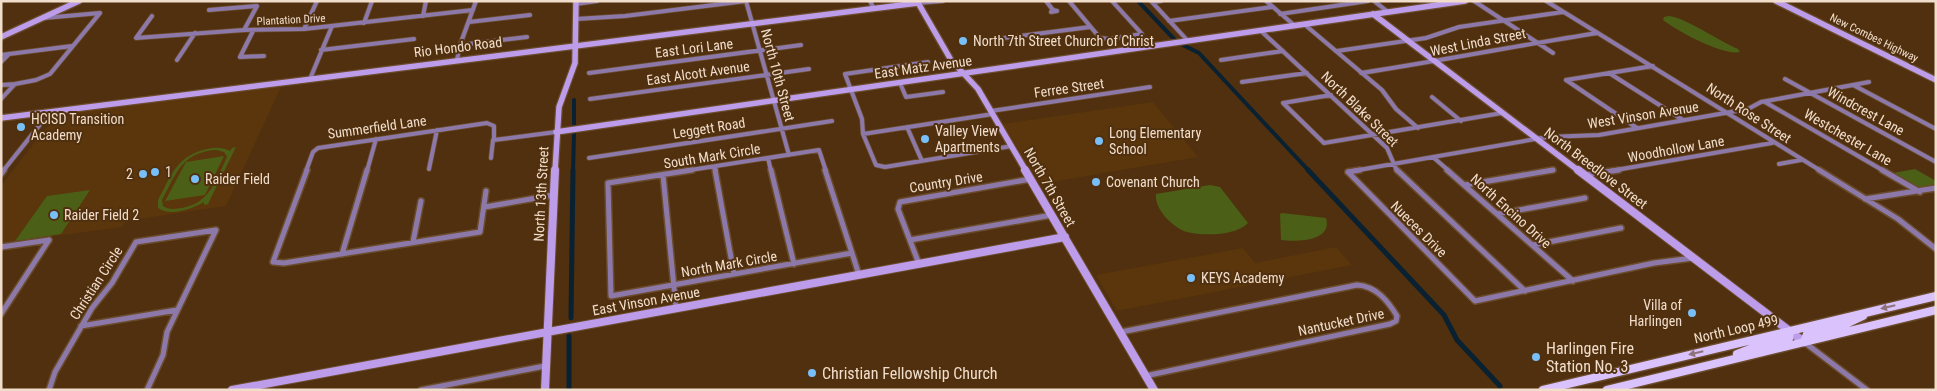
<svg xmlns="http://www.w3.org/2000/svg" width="1937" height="391" font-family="'Roboto Condensed',sans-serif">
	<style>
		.built { fill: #5b350b }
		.green { fill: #4c5f16; fill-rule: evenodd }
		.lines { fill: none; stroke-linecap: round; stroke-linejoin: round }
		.canal-far1 { stroke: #0a2131; stroke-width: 4 }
		.canal { stroke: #0a2131; stroke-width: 5 }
		.street-far1-casing { stroke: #6a4c2c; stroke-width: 5.5 }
		.street-casing { stroke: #6a4c2c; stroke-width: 8 }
		.secondary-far1-casing { stroke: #6a4c2c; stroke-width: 8 }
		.secondary-casing { stroke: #6a4c2c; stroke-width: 10 }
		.primary-casing { stroke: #6a4c2c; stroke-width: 11 }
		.street-far1 { stroke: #8d79a9; stroke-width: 4 }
		.street { stroke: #8d79a9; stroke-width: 5 }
		.secondary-far1 { stroke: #bd9ce9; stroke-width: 5.5 }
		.secondary { stroke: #bd9ce9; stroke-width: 8 }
		.primary { stroke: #dac2fd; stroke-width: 8 }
		.oneway { fill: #8e727a }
		.poi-dot { fill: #78bff7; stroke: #50300e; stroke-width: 2 }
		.labels { text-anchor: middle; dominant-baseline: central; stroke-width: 4; stroke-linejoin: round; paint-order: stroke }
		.far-street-label { font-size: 11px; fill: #f1ddcb; stroke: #50300e }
		.poi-label { font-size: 14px; fill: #f1ddcb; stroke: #50300e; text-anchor: start }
		.street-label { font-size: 14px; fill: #f1ddcb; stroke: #50300e }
		.near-poi-label { font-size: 16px; fill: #f1ddcb; stroke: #50300e; text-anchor: start }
	</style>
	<rect width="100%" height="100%" fill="#50300e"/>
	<path class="built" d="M282,85L226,206L126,221L122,227L1,243V186L57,113Z
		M1153,102L1198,157L1040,184L1003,124Z
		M1336,247L1352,265L1117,311L1096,275L1243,248L1255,263Z"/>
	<path class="green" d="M1669,16C1684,17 1721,42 1738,49L1740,52C1723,56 1677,31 1663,20L1664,17Z
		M236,147L208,204L204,205V202C192,209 171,217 158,208V200C171,176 177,155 207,149C215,147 222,147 230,151L232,148ZM216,150L224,152L227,157C216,180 210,203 182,208C175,209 169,210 163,206L162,200C176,174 182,152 216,150Z
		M224,156L205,195L165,201L186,162Z
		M1915,169L1936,181V184L1919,188L1893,173Z
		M1210,185L1220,187L1248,223C1236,236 1203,236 1187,232C1173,228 1154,209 1156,194Z
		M90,190L61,234L15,241L47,196Z
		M1282,213L1326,218C1333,242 1296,242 1281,240L1280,214Z"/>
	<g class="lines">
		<path class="canal-far1" d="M1138,1L1175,40
			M1183,45L1199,53L1309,171
			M574,100V124
			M573,171L574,134"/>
		<path class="canal" d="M1308,170L1444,315L1457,340L1500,386
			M571,318L573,170
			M569,336V390"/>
		<defs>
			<path id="street-far1" d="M746,1L789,155
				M870,1L873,7
				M1046,1L1053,10
				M1069,1L1100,38L1110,39L1142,34L1112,1
				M1151,1L1188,41
				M1266,1L1294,25
				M1374,1L1388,12
				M1474,1L1553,53
				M1546,1L1821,171
				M1152,2L1161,1
				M918,3L943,1
				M576,4L597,1
				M209,10L257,6L244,30
				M1053,10L1057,11L1051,12Z
				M1280,14L1368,1
				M152,16L136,38L244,30L304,29L473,10
				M423,16L426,1
				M44,18L100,13
				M576,19L625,16L746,1
				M1169,21L1272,7
				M469,22L530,15
				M364,23L372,1
				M1304,24L1382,90L1396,109L1418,128
				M304,29L317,1
				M1260,30L1387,148L1397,171
				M253,31L240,57L264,56
				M1004,38L1090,27
				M460,45L527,37
				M321,50L414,39
				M1337,51L1426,38L1459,27L1563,12
				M1,55L72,46
				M177,60L195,33
				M457,60L460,45L476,1
				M1221,60L1283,51
				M1,62L9,54
				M928,62L845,74L862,119L863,134L876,165L885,167L1012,146
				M589,73L801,45
				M1361,73C1440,61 1519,45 1598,33
				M1609,73L1683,120
				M310,79L332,26
				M1785,79L1936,162
				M1566,80L1653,66
				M1566,80L1637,128
				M1242,82L1307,73
				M900,83L906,97L943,92
				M1,85L15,84
				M1855,86L1936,129
				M1331,95L1283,103L1324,143L1502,113
				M1432,97L1461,121
				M1,99L15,84L36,80L50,74L100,13
				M590,99L809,69
				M1765,102L1884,171
				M991,111L1150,87
				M907,127L922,161
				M863,134L993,114
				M1433,157L1449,171
				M491,158L493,140
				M589,158L832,121
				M768,158L771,171
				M1779,164L1801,160
				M715,167L716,171
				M429,169L437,130
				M3,171L50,112
				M306,171L313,152L318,148L487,123L494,126V140L556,132
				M367,171L376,139
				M684,171L819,150L826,171
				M1353,171L1547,137L1599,135L1748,109L1761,102L1869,82
				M1547,171L1553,170
				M1610,171L1772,143"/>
			<path id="street" d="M307,170L273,262L284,263L480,232L486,191
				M692,170L608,183L611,296L852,253
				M715,170L734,274
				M771,170L794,264
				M825,170L852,253
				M1397,170L1525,291
				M1447,170L1573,281
				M1819,170L1898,219L1936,249
				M1882,170L1920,192
				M1348,172L1360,170
				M1348,172L1475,301L1654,263L1693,258
				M1,174L4,170
				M663,175L676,308
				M1584,175L1619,170
				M1465,185L1553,170
				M1865,199L1936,188
				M485,207L553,195
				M1497,214L1585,198
				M910,240L1052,215
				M413,242L421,201
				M1533,245L1621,228
				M1,247L49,240
				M852,253L859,275
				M342,254L367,170
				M919,264L898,209L900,202L1031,179
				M1,314L49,240
				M81,326L177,310
				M1121,332L1357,285C1376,286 1388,301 1397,316L1396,321L1390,324L1145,376
				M1804,342L1867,390
				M49,390L55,372L92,308L112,283L136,242L216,230L167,332L163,355L147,390
				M421,390L545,366"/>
			<path id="secondary-far1" d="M917,1L951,60L978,89L1026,171
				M1776,1L1936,80
				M1373,14L1579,171
				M1,37L79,1
				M1,118L918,3
				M556,132L1465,1
				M555,171L559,107L575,63L576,1"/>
			<path id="secondary" d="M1025,170L1154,390
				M1578,170L1804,342
				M232,390L1065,237
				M545,390L555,170"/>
			<path id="primary" d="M1804,342L1807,334L1842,326L1863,316
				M1737,354L1755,347L1789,339L1790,331
				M1543,390L1936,296
				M1607,390L1936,310"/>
		</defs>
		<use href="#street-far1" class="street-far1-casing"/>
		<use href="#street" class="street-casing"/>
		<use href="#secondary-far1" class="secondary-far1-casing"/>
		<use href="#secondary" class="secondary-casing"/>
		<use href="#primary" class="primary-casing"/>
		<use href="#street-far1" class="street-far1"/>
		<use href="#street" class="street"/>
		<use href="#secondary-far1" class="secondary-far1"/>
		<use href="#secondary" class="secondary"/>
		<use href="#primary" class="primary"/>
	</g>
	<defs><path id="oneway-solid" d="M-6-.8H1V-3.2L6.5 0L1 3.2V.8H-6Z" transform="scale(1.25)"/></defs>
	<g class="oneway">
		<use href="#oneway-solid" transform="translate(1888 307) rotate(167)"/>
		<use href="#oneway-solid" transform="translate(1696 353) rotate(167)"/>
	</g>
	<g class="poi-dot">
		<circle cx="963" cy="41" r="5"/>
		<circle cx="21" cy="127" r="5"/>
		<circle cx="925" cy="139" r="5"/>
		<circle cx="1099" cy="141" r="5"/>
		<circle cx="155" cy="172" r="5"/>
		<circle cx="143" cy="174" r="5"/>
		<circle cx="195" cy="179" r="5"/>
		<circle cx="1096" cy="182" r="5"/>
		<circle cx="54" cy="215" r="5"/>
		<circle cx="1191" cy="278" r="5"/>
		<circle cx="1692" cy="313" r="5"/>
		<circle cx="1536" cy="357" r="5"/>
		<circle cx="812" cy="373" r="5"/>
	</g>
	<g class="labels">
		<g class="far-street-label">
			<text transform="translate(291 20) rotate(-3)">Plantation Drive</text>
			<text transform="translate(1874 38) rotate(26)">New Combes Highway</text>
		</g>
		<g class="poi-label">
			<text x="973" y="41">North 7th Street Church of Christ</text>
			<text x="31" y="119">HCISD Transition<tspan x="31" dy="16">Academy</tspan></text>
			<text x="935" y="131">Valley View<tspan x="935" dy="16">Apartments</tspan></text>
			<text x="1109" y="133">Long Elementary<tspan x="1109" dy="16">School</tspan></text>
			<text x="165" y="172">1</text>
			<text x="133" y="174" text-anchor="end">2</text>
			<text x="205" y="179">Raider Field</text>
			<text x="1106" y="182">Covenant Church</text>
			<text x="64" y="215">Raider Field 2</text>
			<text x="1201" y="278">KEYS Academy</text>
			<text x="1682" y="305" text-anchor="end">Villa of<tspan x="1682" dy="16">Harlingen</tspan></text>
		</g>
		<g class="street-label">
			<text transform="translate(1478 42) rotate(-11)">West Linda Street</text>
			<text transform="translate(458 47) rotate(-7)">Rio Hondo Road</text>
			<text transform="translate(694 48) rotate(-7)">East Lori Lane</text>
			<text transform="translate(923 67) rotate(-8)">East Matz Avenue</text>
			<text transform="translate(698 73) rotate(-8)">East Alcott Avenue</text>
			<text transform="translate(778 75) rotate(75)">North 10th Street</text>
			<text transform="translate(1069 88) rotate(-8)">Ferree Street</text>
			<text transform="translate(1360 109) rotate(44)">North Blake Street</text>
			<text transform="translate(1866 111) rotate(29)">Windcrest Lane</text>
			<text transform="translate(1749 113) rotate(33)">North Rose Street</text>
			<text transform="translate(1643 115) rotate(-9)">West Vinson Avenue</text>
			<text transform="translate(377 127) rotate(-8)">Summerfield Lane</text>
			<text transform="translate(709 128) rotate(-9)">Leggett Road</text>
			<text transform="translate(1848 137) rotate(30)">Westchester Lane</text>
			<text transform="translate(1676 149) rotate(-10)">Woodhollow Lane</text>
			<text transform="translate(712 156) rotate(-9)">South Mark Circle</text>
			<text transform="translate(1596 168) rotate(37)">North Breedlove Street</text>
			<text transform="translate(946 182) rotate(-9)">Country Drive</text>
			<text transform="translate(1050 187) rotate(60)">North 7th Street</text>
			<text transform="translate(541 194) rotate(-87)">North 13th Street</text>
			<text transform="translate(1511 211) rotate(42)">North Encino Drive</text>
			<text transform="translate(1419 229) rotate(45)">Nueces Drive</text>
			<text transform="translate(729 264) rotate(-10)">North Mark Circle</text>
			<text transform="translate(96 283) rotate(-57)">Christian Circle</text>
			<text transform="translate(646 301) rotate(-10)">East Vinson Avenue</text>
			<text transform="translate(1341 322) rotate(-12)">Nantucket Drive</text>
			<text transform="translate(1736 329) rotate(-13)">North Loop 499</text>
		</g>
		<g class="near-poi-label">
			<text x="1546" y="348">Harlingen Fire<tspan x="1546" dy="18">Station No. 3</tspan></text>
			<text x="822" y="373">Christian Fellowship Church</text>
		</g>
	</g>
	<rect width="1937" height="391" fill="none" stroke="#f1ddcb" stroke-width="5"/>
</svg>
